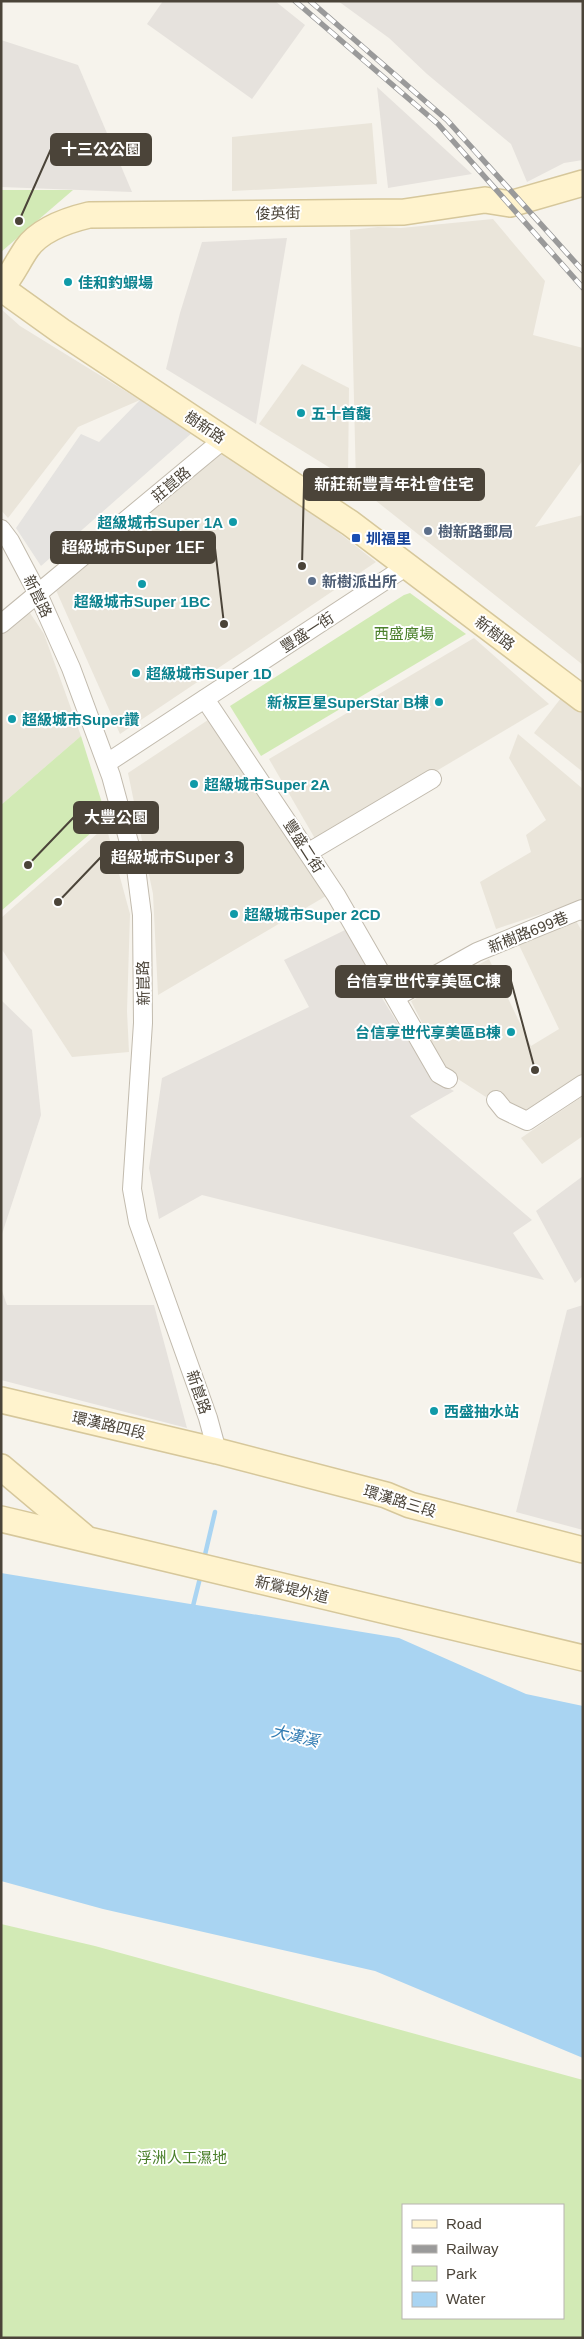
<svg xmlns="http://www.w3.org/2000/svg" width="584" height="2339" font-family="Helvetica,'Noto Sans TC',sans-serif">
<rect width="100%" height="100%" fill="#f6f3ec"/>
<g fill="#eae5da">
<polygon points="372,123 377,184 232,191 232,137"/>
<polygon points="493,219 545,281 533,335 583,348 583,460 535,527 583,515 583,665 356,485 350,230 378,227 401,228"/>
<polygon points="1,309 20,326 140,400 78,427 8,518 1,510"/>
<polygon points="302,364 349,388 348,479 259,424"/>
<polygon points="220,448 300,502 376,562 120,734 55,588"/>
<polygon points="24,604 44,634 81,736 1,805 1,624"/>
<polygon points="474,638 549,704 317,842 269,759"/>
<polygon points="561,698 583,714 583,772 534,733"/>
<polygon points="208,720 326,896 158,995 153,894 128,773"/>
<polygon points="518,734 583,789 583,900 496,929 480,882 531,852 526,835 546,820 509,758"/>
<polygon points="106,826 130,914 127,1011 129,1052 72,1057 1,948 1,918"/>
<polygon points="575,919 583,933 583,1074 517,1117 447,1072 411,1001 489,959 531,1046 559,1029 519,945"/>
<polygon points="583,1096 583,1136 542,1164 521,1138"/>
</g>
<g fill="#e6e2dd">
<polygon points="163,1 275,1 305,25 252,99 147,24"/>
<polygon points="338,1 583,1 583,160 564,163 527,182 511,144 427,74 389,38"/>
<polygon points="1,40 78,65 132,192 1,187"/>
<polygon points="377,87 472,174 388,188"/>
<polygon points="287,238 256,424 166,369 180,313 202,242"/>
<polygon points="347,929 379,993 432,1079 454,1091 410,1116 532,1220 513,1233 544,1280 202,1195 159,1219 149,1168 162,1078 309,1007 284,960"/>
<polygon points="1,1000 32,1030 41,1115 1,1237"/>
<polygon points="583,1176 583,1276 575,1283 536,1211"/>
<polygon points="1,1288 7,1305 154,1305 187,1428 1,1380"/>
<polygon points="583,1305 583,1530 516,1512 567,1310"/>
</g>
<g fill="#d2eab5" fill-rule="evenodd">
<polygon points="1,190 73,190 1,252"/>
<polygon points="410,593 466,634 261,756 230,706 404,595"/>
<polygon points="81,736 107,819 1,911 1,805"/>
<path d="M1 1924 95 1946 583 2080V2338H1ZM563 2205V2318H403V2205Z"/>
</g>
<polygon fill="#e5e3e0" points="140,400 193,432 41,566 16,528 81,434 99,442"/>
<polygon fill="#a9d4f2" points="1,1573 399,1638 526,1694 583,1706 583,2058 375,1971 103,1909 1,1881"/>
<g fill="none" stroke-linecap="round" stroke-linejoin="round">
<g stroke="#a9d4f2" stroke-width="4.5">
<polyline points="204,1559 215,1512"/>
<polyline points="192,1610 201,1574"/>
</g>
<defs>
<g id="street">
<polyline points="1,529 10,541 38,594 71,668 111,776 136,868 142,915 143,1023 132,1189 138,1222 208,1418 217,1451"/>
<polyline points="1,624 224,439"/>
<polyline points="205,699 336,895 439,1074 448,1079"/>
<polyline points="107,763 407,566"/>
<polyline points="309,852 432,779"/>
<polyline points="396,997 477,952 582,909 583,911"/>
<polyline points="496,1100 504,1110 527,1121 583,1084"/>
</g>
<g id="secondary">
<polyline points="1,288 61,331 350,523 583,699"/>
<path d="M1 288C12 275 18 261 27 248 40 230 68 220 89 215L404 212 485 200 510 204 583 183"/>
<polyline points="1,1400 217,1451 386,1495 410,1505 583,1550"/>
<polyline points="1,1467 83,1536"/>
<polyline points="1,1519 583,1658"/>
</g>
</defs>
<use href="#street" stroke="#c2bbae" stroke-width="20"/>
<use href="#secondary" stroke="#d6c79b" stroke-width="28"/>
<use href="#street" stroke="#fff" stroke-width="18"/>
<use href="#secondary" stroke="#fff3cd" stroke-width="25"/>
<defs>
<g id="rail">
<polyline points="295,1 438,124 583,288"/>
<polyline points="310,1 447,120 583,271"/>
</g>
</defs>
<use href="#rail" stroke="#9a9a9a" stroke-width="5.5"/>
<use href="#rail" stroke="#fff" stroke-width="4" stroke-dasharray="11" stroke-linecap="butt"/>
</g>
<g fill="#0f9aa8" stroke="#fff" stroke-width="2">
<circle cx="68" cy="282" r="5"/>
<circle cx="301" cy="413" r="5"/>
<circle cx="233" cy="522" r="5"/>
<circle cx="142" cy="584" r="5"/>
<circle cx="136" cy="673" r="5"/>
<circle cx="439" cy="702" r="5"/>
<circle cx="12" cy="719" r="5"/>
<circle cx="194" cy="784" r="5"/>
<circle cx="234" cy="914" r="5"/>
<circle cx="511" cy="1032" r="5"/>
<circle cx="434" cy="1411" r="5"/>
</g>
<g fill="#5c6f8a" stroke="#fff" stroke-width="2">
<circle cx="428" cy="531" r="5"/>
<circle cx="312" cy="581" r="5"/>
</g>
<rect fill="#1a4fb4" stroke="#fff" stroke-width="2" x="351" y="533" width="10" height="10" rx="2.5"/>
<g text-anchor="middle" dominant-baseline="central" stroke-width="4" stroke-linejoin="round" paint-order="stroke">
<g font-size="15" fill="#4b4439" stroke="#fff">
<text transform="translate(278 213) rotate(-1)">俊英街</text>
<text transform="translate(205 427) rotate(34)">樹新路</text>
<text transform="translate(171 484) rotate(-40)">莊崑路</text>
<text transform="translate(38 596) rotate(64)">新崑路</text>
<text transform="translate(307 632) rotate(-33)">豐盛一街</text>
<text transform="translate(495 633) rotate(37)">新樹路</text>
<text transform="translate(304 846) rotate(57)">豐盛二街</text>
<text transform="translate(528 932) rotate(-22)">新樹路699巷</text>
<text transform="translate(143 983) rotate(-91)">新崑路</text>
<text transform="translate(199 1392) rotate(71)">新崑路</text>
<text transform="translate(109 1425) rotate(13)">環漢路四段</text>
<text transform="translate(400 1501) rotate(17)">環漢路三段</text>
<text transform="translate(292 1589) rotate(13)">新鶯堤外道</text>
</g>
<g font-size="15" font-weight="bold" fill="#0d838f" stroke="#fff" text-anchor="start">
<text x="78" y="282">佳和釣蝦場</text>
<text x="311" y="413">五十首馥</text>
<text x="223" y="522" text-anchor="end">超級城市Super 1A</text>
<text x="142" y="601" text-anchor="middle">超級城市Super 1BC</text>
<text x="146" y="673">超級城市Super 1D</text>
<text x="429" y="702" text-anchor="end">新板巨星SuperStar B棟</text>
<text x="22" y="719">超級城市Super讚</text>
<text x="204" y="784">超級城市Super 2A</text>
<text x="244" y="914">超級城市Super 2CD</text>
<text x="501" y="1032" text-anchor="end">台信享世代享美區B棟</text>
<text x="444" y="1411">西盛抽水站</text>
</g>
<g font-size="15" font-weight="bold" fill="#4e5e75" stroke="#fff" text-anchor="start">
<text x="438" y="531">樹新路郵局</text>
<text x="322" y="581">新樹派出所</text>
</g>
<g font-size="15" font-weight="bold" fill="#164399" stroke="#fff" text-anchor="start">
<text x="366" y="538">圳福里</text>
</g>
<g font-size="15" fill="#4a7f2a" stroke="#fff">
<text x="404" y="633">西盛廣場</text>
<text x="182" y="2157">浮洲人工濕地</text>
</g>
<g font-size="16" font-style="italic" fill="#2e7ab2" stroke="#fff">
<text transform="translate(295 1736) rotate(13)">大漢溪</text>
</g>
</g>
<path fill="none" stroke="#4b4439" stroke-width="2" d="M19 221L51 149M302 566L304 485M224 624L215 548M28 865L74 817M58 902L101 857M535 1070L511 981"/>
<g fill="#4b4439" stroke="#fff" stroke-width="2">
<circle cx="19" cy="221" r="5"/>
<circle cx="302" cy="566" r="5"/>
<circle cx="224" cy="624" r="5"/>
<circle cx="28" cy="865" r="5"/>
<circle cx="58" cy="902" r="5"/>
<circle cx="535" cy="1070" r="5"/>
</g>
<g fill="#4b4439" stroke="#4b4439" stroke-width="2">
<rect x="51" y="134" width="100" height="31" rx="5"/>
<rect x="304" y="469" width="180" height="31" rx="5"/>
<rect x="51" y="532" width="164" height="31" rx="5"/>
<rect x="74" y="802" width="84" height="31" rx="5"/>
<rect x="101" y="842" width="142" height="31" rx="5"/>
<rect x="336" y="966" width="175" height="31" rx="5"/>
</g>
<g font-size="16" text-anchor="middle" font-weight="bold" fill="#fff">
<text x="101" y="155">十三公公園</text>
<text x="394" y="490">新莊新豐青年社會住宅</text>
<text x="133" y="553">超級城市Super 1EF</text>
<text x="116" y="823">大豐公園</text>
<text x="172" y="863">超級城市Super 3</text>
<text x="423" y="987">台信享世代享美區C棟</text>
</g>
<rect width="584" height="2339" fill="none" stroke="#4b4439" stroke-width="5"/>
<rect x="402" y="2204" width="162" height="115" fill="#ffffff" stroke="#b7b4b0"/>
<rect x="412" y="2220" width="25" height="8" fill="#fff3cd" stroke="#b7b4b0"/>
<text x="446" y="2229" font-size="15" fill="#4b4439">Road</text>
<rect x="412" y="2245" width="25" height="8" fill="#9a9a9a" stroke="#b7b4b0"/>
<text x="446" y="2254" font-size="15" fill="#4b4439">Railway</text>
<rect x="412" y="2266" width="25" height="15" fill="#d2eab5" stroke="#b7b4b0"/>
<text x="446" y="2279" font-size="15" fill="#4b4439">Park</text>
<rect x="412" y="2292" width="25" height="15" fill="#a9d4f2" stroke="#b7b4b0"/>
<text x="446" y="2304" font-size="15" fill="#4b4439">Water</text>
</svg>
